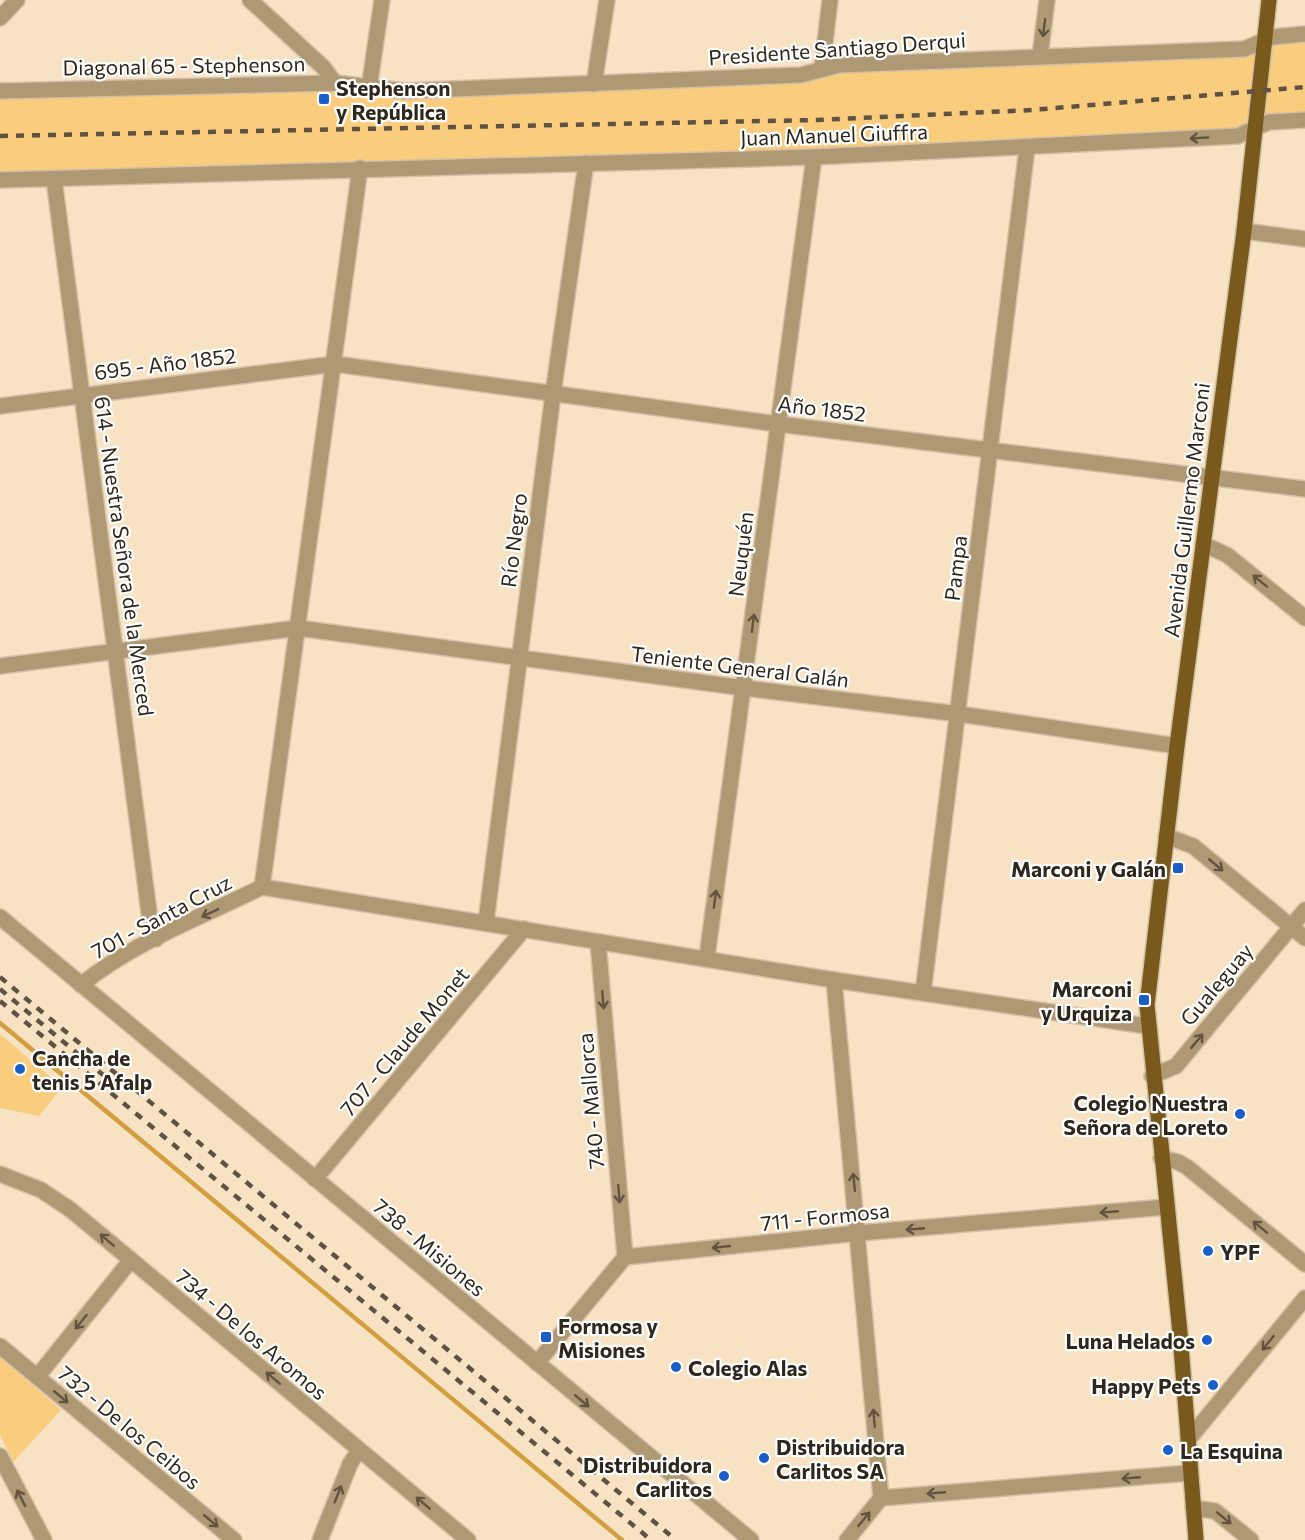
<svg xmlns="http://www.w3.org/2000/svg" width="1305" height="1540" font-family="Commissioner,sans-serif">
<rect width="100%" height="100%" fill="#f7e3c3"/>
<g fill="#facc7d">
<polygon points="1305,34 1305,120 1245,134 0,180 0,91 369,88 811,73 1244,49"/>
<polygon points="0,1034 62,1087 39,1116 0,1108"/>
<polygon points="0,1357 61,1410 13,1462 0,1435"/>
</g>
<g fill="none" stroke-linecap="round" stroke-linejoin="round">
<polyline stroke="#d39f3e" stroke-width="4.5" points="0,1023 622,1540"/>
<defs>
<g id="minor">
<polyline points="250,0 323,67 335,83"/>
<polyline points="0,18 17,0"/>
<polyline points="1040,56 1047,0"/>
<polyline points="822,68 830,0"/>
<polyline points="594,84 607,0"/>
<polyline points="369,88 382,0"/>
<polyline points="0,91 335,83 405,91 801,75 839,65 1244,49 1273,37 1305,34"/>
<polyline points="54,179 150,920 156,939"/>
<polyline points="0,180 814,157 1238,136 1269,122 1305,120"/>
<polyline points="1244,231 1305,239"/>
<polyline points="0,406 335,364 778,424 1305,489"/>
<polyline points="1203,544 1227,555 1305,618"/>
<polyline points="0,666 298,628 744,688 959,714 1177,746"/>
<polyline points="1166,836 1193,846 1305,938"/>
<polyline points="262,887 834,980 1147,1026"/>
<polyline points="262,887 360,168"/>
<polyline points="0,917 751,1540"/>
<polyline points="486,922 553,394 586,163"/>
<polyline points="598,942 625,1257"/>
<polyline points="707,957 814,157"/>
<polyline points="834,980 881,1498"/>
<path d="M81 985C133 942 202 917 262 887"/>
<polyline points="923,993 1027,148"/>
<polyline points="1152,1076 1176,1066 1305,910"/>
<polyline points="1161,1158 1178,1162 1187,1167 1305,1264"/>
<polyline points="0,1174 41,1190 71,1210 468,1540"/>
<polyline points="315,1179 524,929"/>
<polyline points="0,1346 234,1540"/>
<polyline points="537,1363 625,1257 859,1233 1167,1207"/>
<polyline points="37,1377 131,1260"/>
<polyline points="1188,1440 1305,1298"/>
<polyline points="0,1456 44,1540"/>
<polyline points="1193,1508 1215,1511 1251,1540"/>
<polyline points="320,1540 350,1464 359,1450"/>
<polyline points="847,1540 881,1498 1189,1473"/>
</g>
<polyline id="major" points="1196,1540 1180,1333 1147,1005 1177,746 1244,231 1269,0"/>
</defs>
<use href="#minor" stroke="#d3c1a5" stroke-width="18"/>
<use href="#major" stroke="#d3c1a5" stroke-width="18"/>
<use href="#minor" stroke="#af9874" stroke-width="15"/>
<use href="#major" stroke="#79591c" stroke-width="15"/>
<g stroke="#5e5342" stroke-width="4.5" stroke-dasharray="8 8" stroke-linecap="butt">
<polyline points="0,136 816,120 1032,110 1305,87"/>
<polyline points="0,977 676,1540"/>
<polyline points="0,989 114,1084"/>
<polyline points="0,1001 651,1540"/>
</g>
</g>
<defs><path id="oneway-shaft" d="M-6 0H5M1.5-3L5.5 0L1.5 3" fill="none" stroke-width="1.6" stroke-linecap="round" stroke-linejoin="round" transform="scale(1.5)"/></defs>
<g stroke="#62543f">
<use href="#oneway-shaft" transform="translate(1044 28) rotate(97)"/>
<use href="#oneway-shaft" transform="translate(1199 138) rotate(177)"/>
<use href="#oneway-shaft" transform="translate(1260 581) rotate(-141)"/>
<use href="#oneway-shaft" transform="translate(753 623) rotate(-83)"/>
<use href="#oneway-shaft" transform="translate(1216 865) rotate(40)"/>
<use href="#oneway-shaft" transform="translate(715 899) rotate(-82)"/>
<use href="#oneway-shaft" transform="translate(210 913) rotate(154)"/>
<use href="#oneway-shaft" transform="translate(603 1000) rotate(85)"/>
<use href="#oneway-shaft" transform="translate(1197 1041) rotate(-50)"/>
<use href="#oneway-shaft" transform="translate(854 1182) rotate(-96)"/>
<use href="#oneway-shaft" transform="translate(619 1194) rotate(85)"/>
<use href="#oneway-shaft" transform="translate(1109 1212) rotate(175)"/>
<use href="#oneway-shaft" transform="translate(1260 1227) rotate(-141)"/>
<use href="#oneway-shaft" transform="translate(915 1229) rotate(175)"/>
<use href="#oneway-shaft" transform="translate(107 1240) rotate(-139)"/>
<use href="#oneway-shaft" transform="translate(721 1247) rotate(174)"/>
<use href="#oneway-shaft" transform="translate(81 1322) rotate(129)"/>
<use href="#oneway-shaft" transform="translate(1268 1343) rotate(129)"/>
<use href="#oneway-shaft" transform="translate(273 1378) rotate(-140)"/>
<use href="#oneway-shaft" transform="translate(61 1397) rotate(40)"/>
<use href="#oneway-shaft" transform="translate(582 1401) rotate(40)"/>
<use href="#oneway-shaft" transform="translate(874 1418) rotate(-95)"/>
<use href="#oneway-shaft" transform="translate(1131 1478) rotate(175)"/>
<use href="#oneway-shaft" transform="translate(936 1493) rotate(175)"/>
<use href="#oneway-shaft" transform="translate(338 1494) rotate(-68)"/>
<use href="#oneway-shaft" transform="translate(21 1498) rotate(-117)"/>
<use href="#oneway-shaft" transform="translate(423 1503) rotate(-140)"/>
<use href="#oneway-shaft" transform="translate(1224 1518) rotate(39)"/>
<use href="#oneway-shaft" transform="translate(864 1519) rotate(-51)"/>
<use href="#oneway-shaft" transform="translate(211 1521) rotate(40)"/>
</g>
<g fill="#1b5ec9" stroke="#fff" stroke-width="2">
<rect x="318" y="93" width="12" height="12" rx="3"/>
<rect x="1172" y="862" width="12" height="12" rx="3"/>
<rect x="1138" y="994" width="12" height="12" rx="3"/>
<circle cx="20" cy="1069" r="6"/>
<circle cx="1240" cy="1114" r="6"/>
<circle cx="1208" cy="1251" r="6"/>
<rect x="540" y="1331" width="12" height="12" rx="3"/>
<circle cx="1207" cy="1340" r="6"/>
<circle cx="676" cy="1367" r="6"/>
<circle cx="1213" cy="1385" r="6"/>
<circle cx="1168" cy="1450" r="6"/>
<circle cx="764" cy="1458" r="6"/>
<circle cx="724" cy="1476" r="6"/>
</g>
<g text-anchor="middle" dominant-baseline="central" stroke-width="4.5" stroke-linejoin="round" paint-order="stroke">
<g font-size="21" fill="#2f271b" stroke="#fff">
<text transform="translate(837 48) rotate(-4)">Presidente Santiago Derqui</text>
<text transform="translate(184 65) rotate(-1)">Diagonal 65 - Stephenson</text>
<text transform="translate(834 134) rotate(-2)">Juan Manuel Giuffra</text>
<text transform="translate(165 363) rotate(-7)">695 - Año 1852</text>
<text transform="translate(822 408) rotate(7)">Año 1852</text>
<text transform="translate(1186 510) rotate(-83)">Avenida Guillermo Marconi</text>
<text transform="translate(513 540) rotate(-83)">Río Negro</text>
<text transform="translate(740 554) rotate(-83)">Neuquén</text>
<text transform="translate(125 556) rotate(82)">614 - Nuestra Señora de la Merced</text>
<text transform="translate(955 568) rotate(-83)">Pampa</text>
<text transform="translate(740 666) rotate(7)">Teniente General Galán</text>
<text transform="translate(161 916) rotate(-28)">701 - Santa Cruz</text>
<text transform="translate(1216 984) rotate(-50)">Gualeguay</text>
<text transform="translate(404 1041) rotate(-50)">707 - Claude Monet</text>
<text transform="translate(590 1101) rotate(-95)">740 - Mallorca</text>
<text transform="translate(825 1216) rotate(-6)">711 - Formosa</text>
<text transform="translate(430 1247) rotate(40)">738 - Misiones</text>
<text transform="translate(252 1334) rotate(40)">734 - De los Aromos</text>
<text transform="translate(130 1427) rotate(40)">732 - De los Ceibos</text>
</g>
<g font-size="21" font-weight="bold" fill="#2f271b" stroke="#fff" text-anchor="start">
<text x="336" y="87">Stephenson<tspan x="336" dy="24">y República</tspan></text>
<text x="1166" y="868" text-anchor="end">Marconi y Galán</text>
<text x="1132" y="988" text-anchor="end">Marconi<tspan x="1132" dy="24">y Urquiza</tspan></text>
<text x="32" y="1057">Cancha de<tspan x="32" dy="24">tenis 5 Afalp</tspan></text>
<text x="1228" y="1102" text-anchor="end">Colegio Nuestra<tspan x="1228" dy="24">Señora de Loreto</tspan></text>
<text x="1220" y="1251">YPF</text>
<text x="558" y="1325">Formosa y<tspan x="558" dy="24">Misiones</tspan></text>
<text x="1195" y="1340" text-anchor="end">Luna Helados</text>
<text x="688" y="1367">Colegio Alas</text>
<text x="1201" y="1385" text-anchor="end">Happy Pets</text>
<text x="776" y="1446">Distribuidora<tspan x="776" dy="24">Carlitos SA</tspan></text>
<text x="1180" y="1450">La Esquina</text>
<text x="712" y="1464" text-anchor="end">Distribuidora<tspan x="712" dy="24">Carlitos</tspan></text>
</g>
</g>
</svg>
